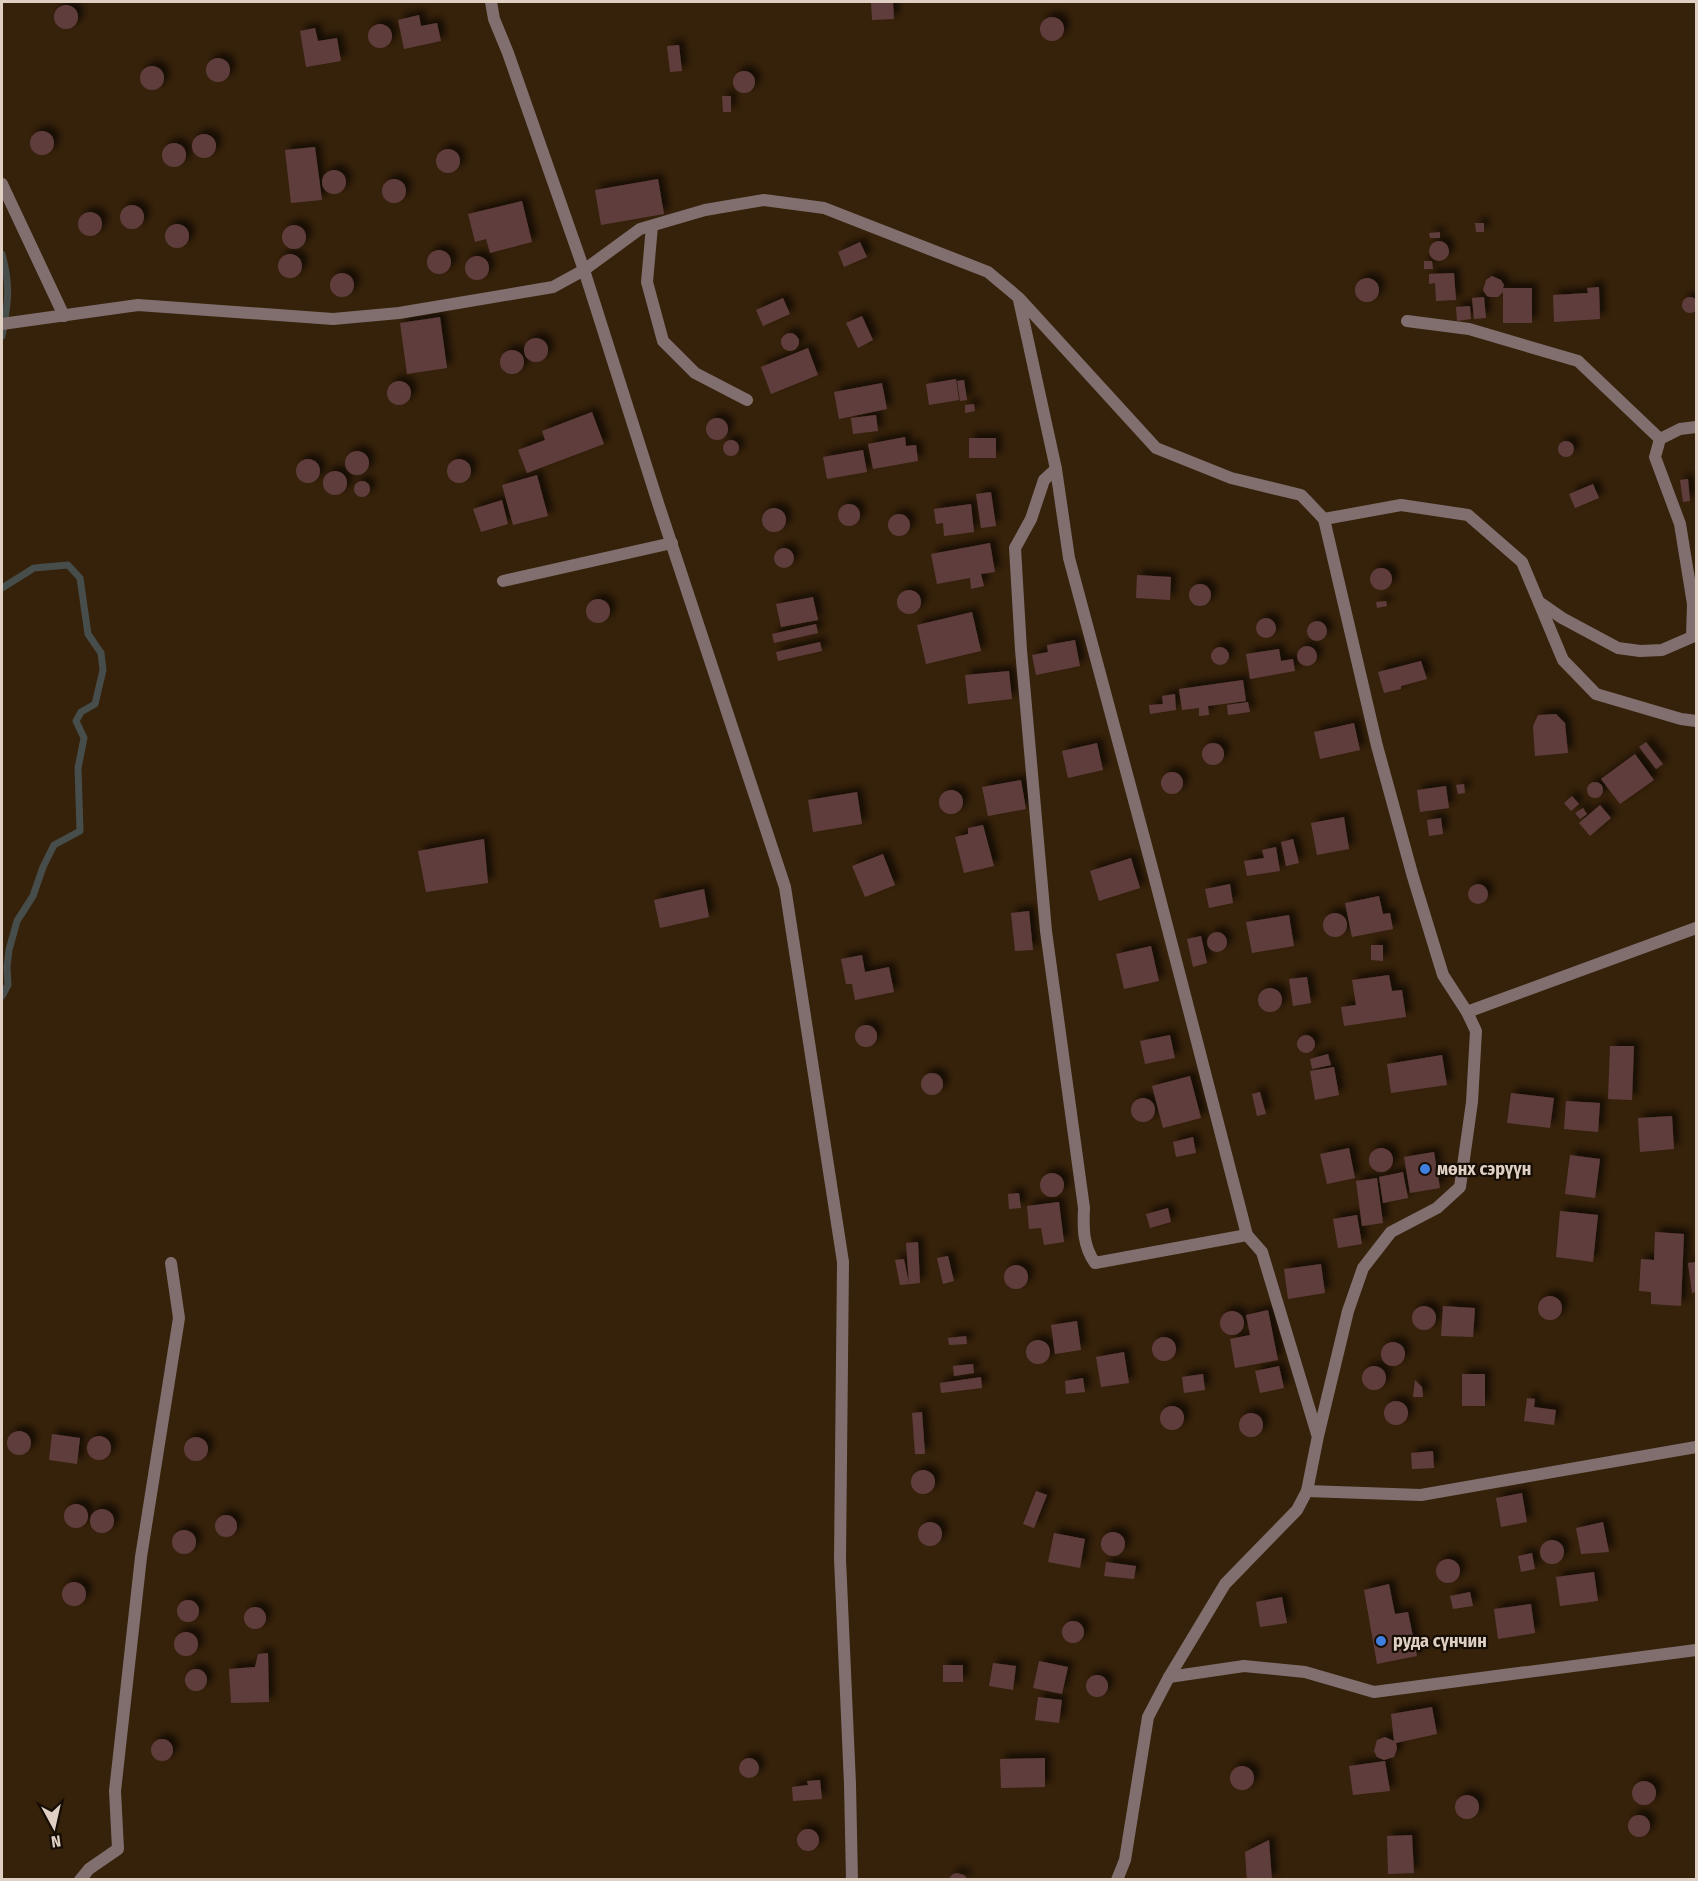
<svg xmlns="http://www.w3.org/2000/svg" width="1698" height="1881" font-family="'Fira Sans Condensed',sans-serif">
<defs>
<filter id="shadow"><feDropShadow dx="5.5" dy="-5.5" stdDeviation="3" flood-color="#0009"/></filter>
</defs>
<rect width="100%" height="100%" fill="#36210a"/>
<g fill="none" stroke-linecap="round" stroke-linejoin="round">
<g stroke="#464d4b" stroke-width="7">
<path d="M2 254C11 287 8 303 2 336"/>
<polyline points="2,588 34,568 68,565 80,578 88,634 101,653 103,670 95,704 81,712 76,721 84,738 78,768 80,831 54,845 43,867 33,896 17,921 9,950 7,967 8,985 2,996"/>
</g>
</g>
<g fill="#5f3e3d" filter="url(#shadow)">
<polygon points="871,2 893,2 894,19 872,20"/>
<circle cx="66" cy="17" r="12"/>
<polygon points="419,15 421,26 437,23 441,41 404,49 398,20"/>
<circle cx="1052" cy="29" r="12"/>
<circle cx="380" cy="36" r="12"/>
<polygon points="315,28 318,41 337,38 341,61 306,67 300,31"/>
<polygon points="679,45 682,71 670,72 667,46"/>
<circle cx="218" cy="70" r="12"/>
<circle cx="152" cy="78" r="12"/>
<circle cx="744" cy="82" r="11"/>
<polygon points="722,96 731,96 731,112 723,112"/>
<circle cx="42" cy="143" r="12"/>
<circle cx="204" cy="146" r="12"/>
<circle cx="174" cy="155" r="12"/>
<polygon points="315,147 322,200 291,203 285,150"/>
<circle cx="448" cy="161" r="12"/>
<circle cx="334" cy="182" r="12"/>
<polygon points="658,179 664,214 601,225 595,190"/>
<circle cx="394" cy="191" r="12"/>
<polygon points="522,201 532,242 490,253 486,239 475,242 468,214"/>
<circle cx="132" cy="217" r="12"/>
<circle cx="90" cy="224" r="12"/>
<polygon points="1475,223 1484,223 1484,232 1476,232"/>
<circle cx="177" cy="236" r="12"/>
<circle cx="294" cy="237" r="12"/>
<polygon points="1440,232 1440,238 1430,238 1429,233"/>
<circle cx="1439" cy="251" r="10"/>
<polygon points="860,242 867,257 844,267 838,252"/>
<circle cx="439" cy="262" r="12"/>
<circle cx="290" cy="266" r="12"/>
<circle cx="477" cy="268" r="12"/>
<polygon points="1424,261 1432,261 1433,269 1424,269"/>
<polygon points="1454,273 1456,300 1436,301 1435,283 1429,284 1429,274"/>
<circle cx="342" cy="285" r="12"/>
<polygon points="1492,276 1501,280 1504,285 1503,288 1532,288 1532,323 1503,323 1503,292 1498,297 1490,297 1487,296 1483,290 1486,280"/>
<circle cx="1367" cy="290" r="12"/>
<polygon points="1599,287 1600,319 1554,322 1553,295 1588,293 1587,288"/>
<circle cx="1690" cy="305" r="8"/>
<polygon points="1484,297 1486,318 1474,319 1472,298"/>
<polygon points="783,298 790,314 763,326 756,310"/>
<polygon points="1470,306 1471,319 1457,321 1456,307"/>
<polygon points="862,316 873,340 858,348 846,323"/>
<polygon points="440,317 447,368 407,374 400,323"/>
<circle cx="790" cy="342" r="9"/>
<circle cx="536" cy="350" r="12"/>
<polygon points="808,348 818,375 771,394 761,367"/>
<circle cx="512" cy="362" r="12"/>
<polygon points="956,379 959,400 929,405 926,384"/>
<polygon points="964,380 967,400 960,401 957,381"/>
<circle cx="399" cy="393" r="12"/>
<polygon points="882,383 887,409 839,419 834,392"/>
<polygon points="974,404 975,411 965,413 965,405"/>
<polygon points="592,412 604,444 527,473 518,450 545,440 542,431"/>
<polygon points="876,415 878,431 853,434 851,418"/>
<circle cx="717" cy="429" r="11"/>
<polygon points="905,437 906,446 916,445 918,461 873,469 868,444"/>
<rect x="969" y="438" width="27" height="20"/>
<circle cx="731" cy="448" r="8"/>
<circle cx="1566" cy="449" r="8"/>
<polygon points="863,450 867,472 827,479 823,457"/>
<circle cx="357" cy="463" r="12"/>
<circle cx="459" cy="471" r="12"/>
<circle cx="308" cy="471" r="12"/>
<circle cx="335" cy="483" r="12"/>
<polygon points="537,475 548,516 513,525 502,485"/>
<polygon points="1688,479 1690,501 1683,502 1680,480"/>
<circle cx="362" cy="489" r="8"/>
<polygon points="1593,484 1599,498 1575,508 1569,494"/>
<polygon points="991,492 996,526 981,528 976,494"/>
<polygon points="502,500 508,524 481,532 473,509"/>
<circle cx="849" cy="515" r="11"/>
<polygon points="971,504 974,532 944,536 943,523 936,524 934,509"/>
<circle cx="774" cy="520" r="12"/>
<circle cx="899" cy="525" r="11"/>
<polygon points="990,543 995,572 981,574 984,586 971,589 970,578 937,584 931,554"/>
<circle cx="784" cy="558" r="10"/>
<circle cx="1381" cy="579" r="11"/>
<polygon points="1137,575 1171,577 1170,600 1136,598"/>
<circle cx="1200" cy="595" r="11"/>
<circle cx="909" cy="602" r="12"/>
<polygon points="813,597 818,620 781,627 776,604"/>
<circle cx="598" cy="611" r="12"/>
<polygon points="1386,601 1387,606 1377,608 1376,602"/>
<polygon points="972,612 981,651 926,664 917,625"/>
<circle cx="1266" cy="628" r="10"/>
<circle cx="1317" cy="631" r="10"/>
<polygon points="816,624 818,633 774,643 772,634"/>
<polygon points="1075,640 1080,666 1036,675 1032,655 1048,652 1047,645"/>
<polygon points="820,642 822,651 778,661 776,652"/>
<circle cx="1307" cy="656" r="10"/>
<circle cx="1220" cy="656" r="9"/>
<polygon points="1279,649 1281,661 1293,659 1295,671 1250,679 1246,654"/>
<polygon points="1421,661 1427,679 1401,686 1401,689 1384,693 1378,672"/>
<polygon points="1009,671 1012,699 968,704 965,675"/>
<polygon points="1243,680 1246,701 1208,706 1209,715 1199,716 1199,708 1182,710 1179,689"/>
<polygon points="1175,694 1176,710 1150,714 1149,705 1163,704 1162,696"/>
<polygon points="1248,702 1250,712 1228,715 1227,705"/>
<polygon points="1556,714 1565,723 1568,753 1535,756 1533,726 1538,715"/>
<polygon points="1354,723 1360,750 1320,759 1314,732"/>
<polygon points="1646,742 1663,764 1656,769 1639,747"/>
<polygon points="1097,743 1103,770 1068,778 1062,751"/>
<circle cx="1213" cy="754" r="11"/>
<polygon points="1635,754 1654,780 1620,804 1601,779"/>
<circle cx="1172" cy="783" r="11"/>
<polygon points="1021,780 1026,809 988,816 982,787"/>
<circle cx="1595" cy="790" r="8"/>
<polygon points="1464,784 1465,793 1458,794 1456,785"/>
<polygon points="1446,786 1449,808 1420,812 1417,790"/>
<circle cx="951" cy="802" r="12"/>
<polygon points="857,792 862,824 813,832 808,800"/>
<polygon points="1572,796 1579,804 1571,811 1564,803"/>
<polygon points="1600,805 1611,818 1590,836 1579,823"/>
<polygon points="1583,808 1587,814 1580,819 1575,813"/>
<polygon points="1344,817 1349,849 1317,855 1311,823"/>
<polygon points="1441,818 1443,834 1429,836 1427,820"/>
<polygon points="983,825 994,866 964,873 955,837 968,834 968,828"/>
<polygon points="484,839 488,883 426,892 418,851"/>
<polygon points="1293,839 1299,863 1286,866 1281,842"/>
<polygon points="1276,847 1280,871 1247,876 1244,861 1264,858 1262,850"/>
<polygon points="883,854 895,885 865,897 852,866"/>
<polygon points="1131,858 1140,888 1099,901 1090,871"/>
<polygon points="1230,884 1233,903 1209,908 1205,889"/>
<circle cx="1478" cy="894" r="10"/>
<polygon points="704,889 709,917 660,928 654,900"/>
<polygon points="1379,896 1383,914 1390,913 1393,929 1352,937 1345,903"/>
<polygon points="1029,911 1033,950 1015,951 1011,913"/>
<circle cx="1335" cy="925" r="12"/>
<polygon points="1289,915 1294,946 1252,953 1246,922"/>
<circle cx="1217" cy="942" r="10"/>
<polygon points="1201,936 1207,963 1193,967 1187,939"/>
<polygon points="1371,945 1383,945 1383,961 1371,960"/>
<polygon points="1151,946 1159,981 1124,989 1116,954"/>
<polygon points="862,955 865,972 889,967 894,992 855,1000 852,984 846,984 841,959"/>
<polygon points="1389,975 1392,991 1402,990 1406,1017 1344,1026 1341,1007 1356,1005 1352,980"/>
<polygon points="1307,977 1311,1003 1293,1006 1289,979"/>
<circle cx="1270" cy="1000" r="12"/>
<circle cx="866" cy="1036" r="11"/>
<circle cx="1306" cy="1044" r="9"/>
<polygon points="1170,1035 1175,1058 1145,1064 1140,1041"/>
<polygon points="1610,1046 1634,1046 1632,1100 1608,1099"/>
<polygon points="1328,1054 1331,1065 1312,1069 1310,1059"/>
<polygon points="1442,1055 1447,1085 1391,1093 1387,1064"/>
<polygon points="1334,1067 1339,1095 1315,1100 1310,1071"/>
<circle cx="932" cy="1084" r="11"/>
<polygon points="1190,1076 1201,1118 1163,1128 1152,1086"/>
<polygon points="1260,1092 1266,1114 1257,1116 1252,1094"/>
<polygon points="1511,1093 1554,1098 1550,1128 1507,1123"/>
<circle cx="1143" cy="1110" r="12"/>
<polygon points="1566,1101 1600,1103 1598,1132 1564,1129"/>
<polygon points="1672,1116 1674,1149 1640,1152 1638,1118"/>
<polygon points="1193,1137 1196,1153 1176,1157 1173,1142"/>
<polygon points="1349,1148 1355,1178 1327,1184 1320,1154"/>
<circle cx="1381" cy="1160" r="12"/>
<polygon points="1434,1152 1440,1188 1410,1193 1404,1157"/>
<polygon points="1570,1155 1600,1159 1595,1198 1565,1194"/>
<polygon points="1403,1172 1408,1198 1383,1203 1379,1177"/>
<circle cx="1052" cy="1185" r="12"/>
<polygon points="1377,1178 1383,1223 1362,1226 1356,1181"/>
<polygon points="1019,1193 1021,1208 1009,1209 1008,1194"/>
<polygon points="1059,1202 1064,1242 1044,1245 1041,1228 1029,1229 1027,1206"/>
<polygon points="1168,1208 1171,1222 1150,1228 1146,1214"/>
<polygon points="1560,1211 1598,1215 1593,1262 1556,1257"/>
<polygon points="1357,1215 1362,1244 1338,1248 1333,1219"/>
<polygon points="1655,1232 1684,1234 1681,1306 1651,1304 1651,1292 1639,1291 1641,1259 1654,1260"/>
<polygon points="918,1242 920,1283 900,1285 895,1260 904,1259 909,1284 906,1243"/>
<polygon points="948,1256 954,1281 943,1284 937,1258"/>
<polygon points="1696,1262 1696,1292 1692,1293 1688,1263"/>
<polygon points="1321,1264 1325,1293 1288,1299 1284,1269"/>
<circle cx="1016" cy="1277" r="12"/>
<circle cx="1550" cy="1308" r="12"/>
<polygon points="1443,1306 1475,1308 1473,1337 1441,1336"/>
<circle cx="1424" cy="1318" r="12"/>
<polygon points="1268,1310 1278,1360 1235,1368 1230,1339 1250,1335 1246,1315"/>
<circle cx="1232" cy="1323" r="12"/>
<polygon points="1077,1321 1081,1350 1055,1354 1051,1325"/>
<polygon points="966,1336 967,1344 949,1345 948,1338"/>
<circle cx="1164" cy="1349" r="12"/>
<circle cx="1038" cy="1352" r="12"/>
<circle cx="1393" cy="1354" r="12"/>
<polygon points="1124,1352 1129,1383 1101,1387 1096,1357"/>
<polygon points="973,1364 974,1373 954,1376 953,1366"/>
<polygon points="1279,1366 1284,1388 1260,1393 1255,1371"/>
<circle cx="1374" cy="1378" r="12"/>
<polygon points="1203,1374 1205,1390 1184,1393 1182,1377"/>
<rect x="1462" y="1374" width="23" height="32"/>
<polygon points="981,1377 982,1388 941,1393 940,1383"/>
<polygon points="1083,1378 1085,1392 1066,1394 1065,1381"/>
<polygon points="1415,1380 1422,1387 1423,1397 1413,1397"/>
<polygon points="1527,1398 1535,1399 1534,1407 1556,1410 1554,1425 1524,1421"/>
<circle cx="1396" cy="1413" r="12"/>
<circle cx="1172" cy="1418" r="12"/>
<polygon points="922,1412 925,1454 915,1454 912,1413"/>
<circle cx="1251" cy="1425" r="12"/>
<circle cx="19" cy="1443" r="12"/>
<polygon points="52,1434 80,1438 77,1464 49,1460"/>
<circle cx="99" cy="1448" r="12"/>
<circle cx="196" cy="1449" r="12"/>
<polygon points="1433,1451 1434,1468 1412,1469 1411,1453"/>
<circle cx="923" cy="1482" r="12"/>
<polygon points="1036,1491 1047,1495 1034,1528 1023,1524"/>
<polygon points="1522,1493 1527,1522 1501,1527 1496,1498"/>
<circle cx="76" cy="1516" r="12"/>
<circle cx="102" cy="1521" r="12"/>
<circle cx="226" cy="1526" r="11"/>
<polygon points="1603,1522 1609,1552 1581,1554 1576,1528"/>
<circle cx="930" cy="1534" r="12"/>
<circle cx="184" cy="1542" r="12"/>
<circle cx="1113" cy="1544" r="12"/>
<polygon points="1054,1533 1085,1539 1080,1568 1048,1562"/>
<circle cx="1552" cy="1552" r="12"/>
<polygon points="1532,1553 1535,1569 1521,1572 1518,1556"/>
<circle cx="1448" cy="1571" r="12"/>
<polygon points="1106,1562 1136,1566 1134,1579 1104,1576"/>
<polygon points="1594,1572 1598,1601 1560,1606 1556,1577"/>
<circle cx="74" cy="1594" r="12"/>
<polygon points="1389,1584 1395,1614 1408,1612 1417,1656 1377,1664 1364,1590"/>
<polygon points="1470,1592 1473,1606 1453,1609 1450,1596"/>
<polygon points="1282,1597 1287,1623 1260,1627 1256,1602"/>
<circle cx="188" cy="1611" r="11"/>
<polygon points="1531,1604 1535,1633 1498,1639 1494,1609"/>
<circle cx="255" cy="1618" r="11"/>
<circle cx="1073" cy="1632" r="11"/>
<circle cx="186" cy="1644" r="12"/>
<polygon points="268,1653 269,1702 231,1703 229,1669 255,1667 258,1654"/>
<polygon points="1039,1661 1068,1667 1062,1694 1033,1688"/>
<polygon points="993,1663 1016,1666 1013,1690 989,1686"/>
<rect x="943" y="1665" width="20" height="17"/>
<circle cx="196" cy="1680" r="11"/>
<circle cx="1097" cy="1686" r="11"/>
<polygon points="1038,1697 1062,1700 1059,1723 1035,1720"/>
<polygon points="1432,1707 1437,1734 1396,1743 1397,1749 1394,1757 1384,1760 1377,1757 1374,1751 1377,1740 1385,1737 1394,1741 1391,1714"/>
<circle cx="162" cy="1750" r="11"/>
<circle cx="749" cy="1768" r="10"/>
<polygon points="1045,1758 1045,1787 1001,1788 1000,1759"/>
<polygon points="1385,1761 1390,1791 1353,1795 1349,1766"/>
<circle cx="1242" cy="1778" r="12"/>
<polygon points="820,1780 822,1799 793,1801 792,1787 808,1785 807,1781"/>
<circle cx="1644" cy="1793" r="12"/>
<circle cx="1467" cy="1807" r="12"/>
<circle cx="1639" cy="1826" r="11"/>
<circle cx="808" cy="1840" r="11"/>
<polygon points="1412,1835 1414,1873 1388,1874 1387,1836"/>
<polygon points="1269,1840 1272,1880 1247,1880 1245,1852"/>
<polygon points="957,1873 964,1875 968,1880 947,1880 953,1874"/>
</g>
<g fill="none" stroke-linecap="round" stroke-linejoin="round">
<g stroke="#806f6e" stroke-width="12">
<polyline points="491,2 494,19 508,53 584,270 658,503 785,887 843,1262 840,1559 850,1784 852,1880"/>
<polyline points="2,184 64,316"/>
<polyline points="652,226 647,282 663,341 695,373 747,400"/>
<polyline points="1019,300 1056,469 1069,558 1150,860 1247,1235 1262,1252 1317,1434"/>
<polyline points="1407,321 1469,329 1578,361 1660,439"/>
<polyline points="2,324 138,305 333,319 399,313 553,287 584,270 640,229 705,210 764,200 824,208 988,272 1019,298 1156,448 1231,478 1301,495 1324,519 1401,505 1468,515 1522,562 1563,660 1596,694 1681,719 1696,721"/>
<path d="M1056 469 1044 480 1031 519 1015 548 1021 650 1046 931 1084 1208C1083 1228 1083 1246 1095 1263L1247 1235"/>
<polyline points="1324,519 1377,746 1413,877 1443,975 1467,1012"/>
<polyline points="503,581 672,543"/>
<polyline points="1539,602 1562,618 1618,648 1640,651 1662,650 1692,637 1693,604 1680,524 1655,457 1660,439 1680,429 1696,427"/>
<polyline points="1307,1491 1421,1495 1696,1447"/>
<polyline points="1169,1677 1244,1666 1305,1672 1374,1692 1696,1650"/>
<polyline points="80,1880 89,1869 118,1849 115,1791 141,1557 179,1318 171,1263"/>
<polyline points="1117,1880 1125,1860 1148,1717 1169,1677 1225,1584 1297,1510 1307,1491 1318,1436 1348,1311 1363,1268 1391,1232 1437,1208 1460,1187 1472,1102 1476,1031 1467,1012 1696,928"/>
</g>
</g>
<g fill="#3f7fe0" stroke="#160d05" stroke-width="2">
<circle cx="1425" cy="1169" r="6"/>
<circle cx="1381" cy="1641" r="6"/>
</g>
<g text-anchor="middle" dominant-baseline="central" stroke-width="4.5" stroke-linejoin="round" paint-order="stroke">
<g font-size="18" font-weight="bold" fill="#dfd0c3" stroke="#160d05" text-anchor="start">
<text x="1437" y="1169">мөнх сэрүүн</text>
<text x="1393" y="1641">руда сүнчин</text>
</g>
</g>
<rect width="1698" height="1881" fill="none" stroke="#dfd0c3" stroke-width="6"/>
<g transform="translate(54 1827) rotate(172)" stroke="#160d05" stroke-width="4.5" paint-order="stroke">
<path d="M0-4.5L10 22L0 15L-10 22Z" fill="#dfd0c3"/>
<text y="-9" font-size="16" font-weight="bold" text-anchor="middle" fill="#dfd0c3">N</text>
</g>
</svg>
